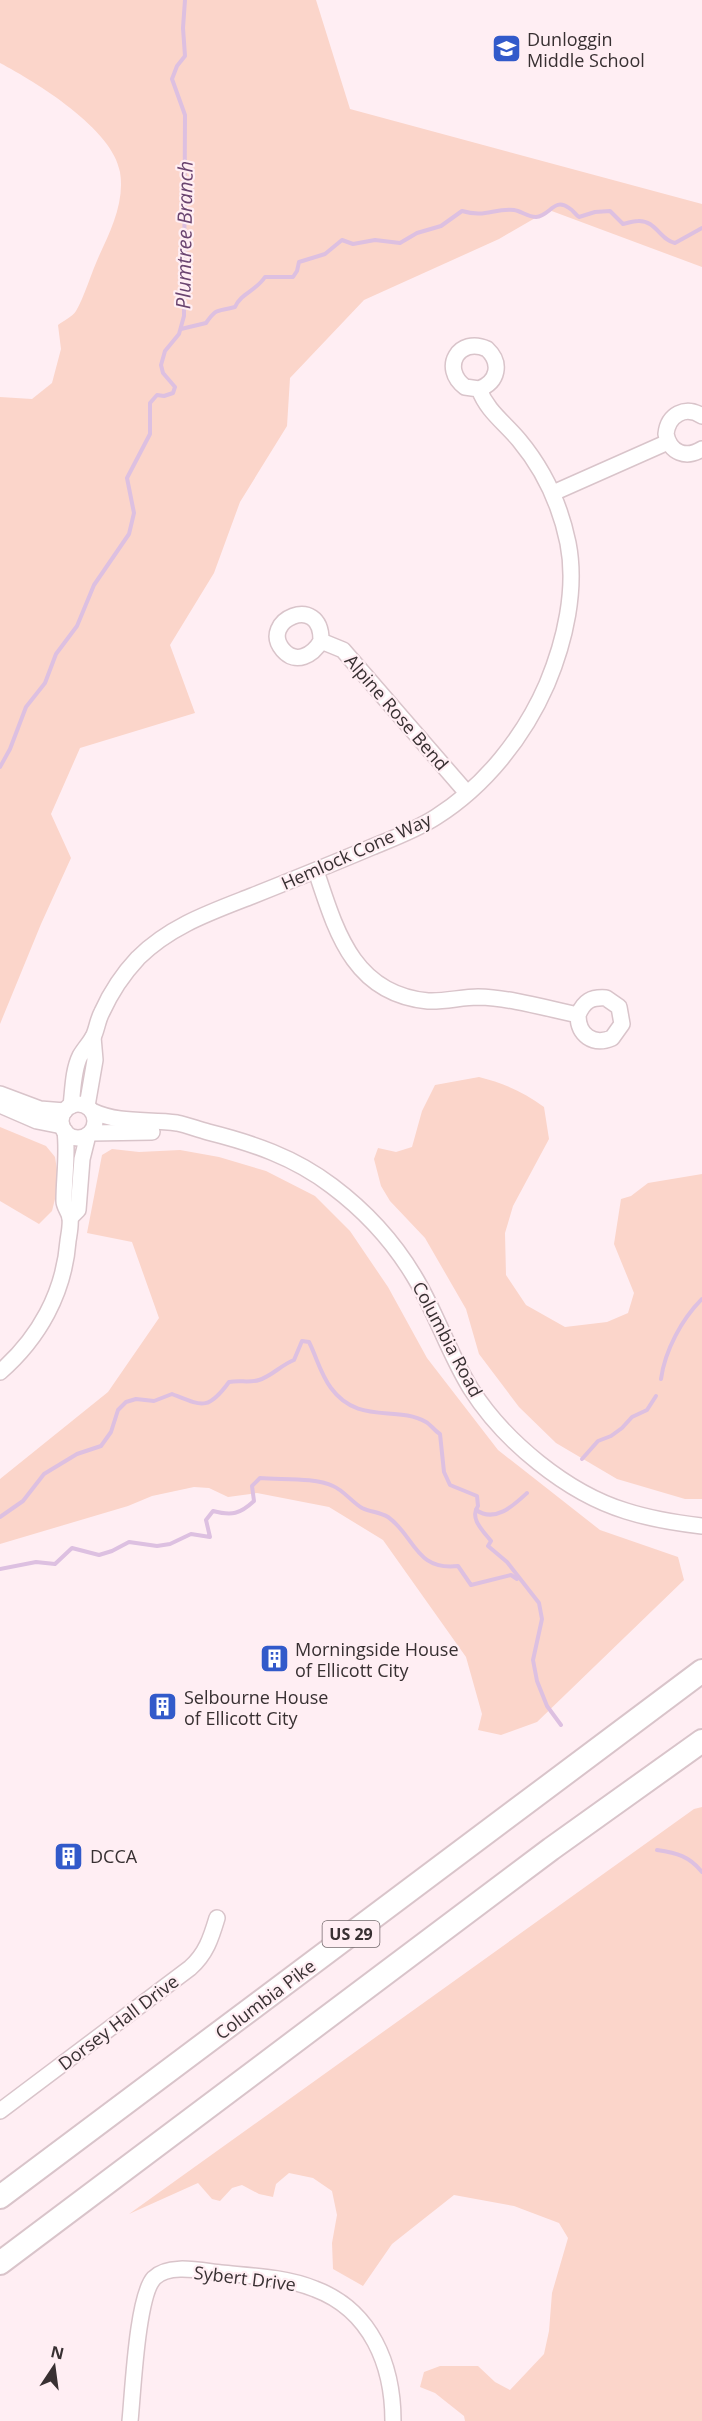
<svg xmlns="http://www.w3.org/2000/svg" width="702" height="2421" font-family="'Open Sans',sans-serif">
<rect width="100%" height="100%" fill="#ffeef3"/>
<g fill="#fbd5ca">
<path d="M0 0H316L350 109 702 204V267L549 210 499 239 364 300 290 378 287 426 240 502 214 573 170 645 195 713 80 748 51 814 71 858 41 924 0 1024V397L32 399 52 383 61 349 58 325C63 321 72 317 76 311 84 298 92 271 99 256 111 230 125 201 120 172 113 129 36 82 0 63Z"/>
<path d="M479 1077C503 1083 524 1092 544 1107L549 1139 513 1206 505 1233 506 1275 526 1305 565 1327 607 1322 628 1313 634 1293 614 1244 621 1199 631 1196 648 1183 702 1174V1499H685L617 1479 556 1443 519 1407 479 1354 466 1309 425 1238 390 1201 381 1186 374 1159 378 1148 396 1152 412 1147 422 1111 435 1085Z"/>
<polygon points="0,1127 46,1146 55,1157 59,1183 52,1211 39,1224 0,1201"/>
<polygon points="112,1149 139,1152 180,1150 219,1157 266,1171 315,1196 350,1231 388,1287 427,1358 498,1450 600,1530 678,1557 684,1580 537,1722 501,1735 478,1730 482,1714 466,1657 383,1540 329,1507 257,1493 228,1497 209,1488 194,1487 152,1496 128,1506 0,1544 0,1479 108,1392 159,1318 132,1242 87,1233 102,1155"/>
<polygon points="702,1807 702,2421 465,2421 464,2416 435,2393 420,2387 424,2372 440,2366 478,2366 495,2382 510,2390 544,2354 549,2331 552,2293 568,2238 559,2223 514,2206 454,2195 392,2244 363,2286 333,2269 332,2243 337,2215 332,2191 313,2178 289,2173 276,2184 273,2197 259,2194 242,2185 232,2188 220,2201 212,2199 198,2183 129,2214 694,1809"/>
</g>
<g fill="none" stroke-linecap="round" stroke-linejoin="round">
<g stroke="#ddc0e1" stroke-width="4">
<path d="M181 329 206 323C217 307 217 312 235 307 241 293 256 291 265 277H293L297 271 299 262 325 254 342 240 353 244 375 240 400 243 417 233 441 226 462 211C486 218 493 208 514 210 521 211 528 217 536 217 550 216 554 197 569 208 573 210 575 214 579 217L595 212 610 211 623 224C628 223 633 221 638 221 656 220 660 240 675 243L702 228"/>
<polyline points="0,767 10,749 26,707 45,683 56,654 77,626 94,585 129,534 134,513 127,478 150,434 150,403 157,395 164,396 173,393 175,387 163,373 161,365 165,351 179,334 184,316 185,115 172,79 177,66 185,56 183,28 185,0"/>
<path d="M661 1379C665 1350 682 1319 702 1299"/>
<polyline points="582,1459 598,1441 611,1436 622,1428 632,1417 647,1410 656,1396"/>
<path d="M476 1510C495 1523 513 1506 527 1493"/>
<path d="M0 1517 23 1501 44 1474 77 1454 101 1446 111 1432 118 1410 126 1402 136 1399 154 1401 172 1394C202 1406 208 1411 229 1382 239 1380 250 1383 259 1380 272 1376 281 1365 294 1360L302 1341 309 1342C317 1358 320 1373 331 1388 358 1425 396 1405 426 1422 431 1425 435 1431 440 1434L444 1472 450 1485 477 1496 478 1506C469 1518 483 1531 491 1541L488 1546 507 1562 539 1603 542 1619 533 1660 537 1681 547 1706 561 1725"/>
<path d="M0 1569 36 1562 55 1564 72 1548 99 1555 112 1551 129 1542 157 1546 170 1544 191 1534 210 1537 206 1520 213 1511C232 1516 240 1514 254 1501L252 1486 260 1478C280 1480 315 1477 333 1486 343 1490 352 1502 362 1508 370 1512 380 1512 388 1517 415 1536 415 1571 458 1566L471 1585 511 1575 517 1579"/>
<path d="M657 1850C677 1853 689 1856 702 1872"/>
</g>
<defs>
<g id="minor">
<path d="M702 416C685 405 668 415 666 434 670 453 686 459 702 449"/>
<polyline points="553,493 668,442"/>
<path d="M321 641C313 655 296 665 283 650 258 621 322 592 321 641L343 650 467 793"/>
<path d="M316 871C336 931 353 994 428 1001 444 1002 462 997 478 997 512 998 545 1008 578 1015 578 1035 593 1046 612 1038L622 1024 619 1007 606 998C591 997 584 1001 578 1015"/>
<polyline points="0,1094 40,1109 65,1111"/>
<circle cx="78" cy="1121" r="17"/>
<polyline points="0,1105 37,1121 62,1126"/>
<path d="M71 1106C73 1090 73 1070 80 1056 84 1049 90 1043 94 1035 97 1028 98 1019 102 1012 111 992 123 974 138 958 170 926 211 912 252 896 292 880 332 864 372 847 394 838 416 830 436 817 485 786 524 737 547 684 565 641 577 589 568 543 560 504 544 470 519 440 504 422 487 411 479 389L465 387C440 368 459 336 487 349 502 363 498 382 479 389"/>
<polyline points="87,1106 95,1060 93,1037"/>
<path d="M92 1111C120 1124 148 1119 177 1123 187 1125 197 1129 208 1132 252 1143 294 1157 332 1186 364 1210 393 1241 414 1276 436 1312 449 1354 471 1389 504 1441 567 1493 626 1511 651 1519 676 1523 702 1526"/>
<polyline points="91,1133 152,1132"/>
<polyline points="70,1218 78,1210 82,1159 88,1135"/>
<path d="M0 1372C39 1338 64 1293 68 1241 69 1234 71 1225 70 1218 69 1211 64 1207 64 1201 64 1177 68 1154 65 1131"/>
<path d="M0 2111 190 1968C206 1954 211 1938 217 1918"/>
<path d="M130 2421C133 2392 137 2296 154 2278 169 2263 202 2271 221 2273 252 2276 286 2277 315 2289 371 2310 393 2365 393 2421"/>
</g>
<g id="highway">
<polyline points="0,2197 702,1671"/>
<polyline points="0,2263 551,1849 702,1741"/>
</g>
</defs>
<use href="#minor" stroke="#d9c4ca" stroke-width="18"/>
<use href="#highway" stroke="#d9c4ca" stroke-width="26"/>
<use href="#minor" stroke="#fff" stroke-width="15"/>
<use href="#highway" stroke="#fff" stroke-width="22"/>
</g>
<defs>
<symbol id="school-square" viewBox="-11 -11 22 22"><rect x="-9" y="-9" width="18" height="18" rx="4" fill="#325aca" stroke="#ffeef3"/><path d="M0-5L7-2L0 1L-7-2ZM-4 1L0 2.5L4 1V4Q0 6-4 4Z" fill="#fff"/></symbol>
<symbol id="building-square" viewBox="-11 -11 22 22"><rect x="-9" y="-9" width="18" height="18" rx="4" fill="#325aca" stroke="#ffeef3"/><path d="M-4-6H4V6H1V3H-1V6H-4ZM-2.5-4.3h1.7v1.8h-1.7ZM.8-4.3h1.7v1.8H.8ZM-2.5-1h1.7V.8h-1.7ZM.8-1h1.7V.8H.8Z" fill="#fff"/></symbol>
</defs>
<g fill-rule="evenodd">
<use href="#school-square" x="490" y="32" width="33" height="33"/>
<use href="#building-square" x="258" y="1642" width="33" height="33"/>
<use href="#building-square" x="146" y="1690" width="33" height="33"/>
<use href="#building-square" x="52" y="1840" width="33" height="33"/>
</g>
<g text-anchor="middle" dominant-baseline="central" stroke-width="4.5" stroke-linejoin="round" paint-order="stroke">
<rect fill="#ffeef3" stroke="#74696c" stroke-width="1.5" x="322.5" y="1921" width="57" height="26" rx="4.5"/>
<g font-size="16" font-weight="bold" fill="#383032">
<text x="351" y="1934">US 29</text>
</g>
<g font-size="18" fill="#383032" stroke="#ffeef3" text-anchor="start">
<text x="527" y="39">Dunloggin<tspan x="527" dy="21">Middle School</tspan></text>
<text x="295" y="1649">Morningside House<tspan x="295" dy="21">of Ellicott City</tspan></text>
<text x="184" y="1697">Selbourne House<tspan x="184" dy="21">of Ellicott City</tspan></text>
<text x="90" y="1856">DCCA</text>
</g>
<g font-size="18" fill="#383032" stroke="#ffeef3">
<text transform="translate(397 712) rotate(49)">Alpine Rose Bend</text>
<text transform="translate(356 851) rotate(-24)">Hemlock Cone Way</text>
<text transform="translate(448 1339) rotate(62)">Columbia Road</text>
<text transform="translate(265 1999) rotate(-37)">Columbia Pike</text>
<text transform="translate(118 2022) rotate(-37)">Dorsey Hall Drive</text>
<text transform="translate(245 2278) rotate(7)">Sybert Drive</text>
</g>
<g font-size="20" font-style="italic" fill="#6a4470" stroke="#ffeef3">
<text transform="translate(184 235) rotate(-89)">Plumtree Branch</text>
</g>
</g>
<g transform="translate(54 2367) rotate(13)" stroke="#ffeef3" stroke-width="4.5" paint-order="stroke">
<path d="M0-4.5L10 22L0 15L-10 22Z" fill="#383032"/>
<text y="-9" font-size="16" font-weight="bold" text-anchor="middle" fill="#383032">N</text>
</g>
</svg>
